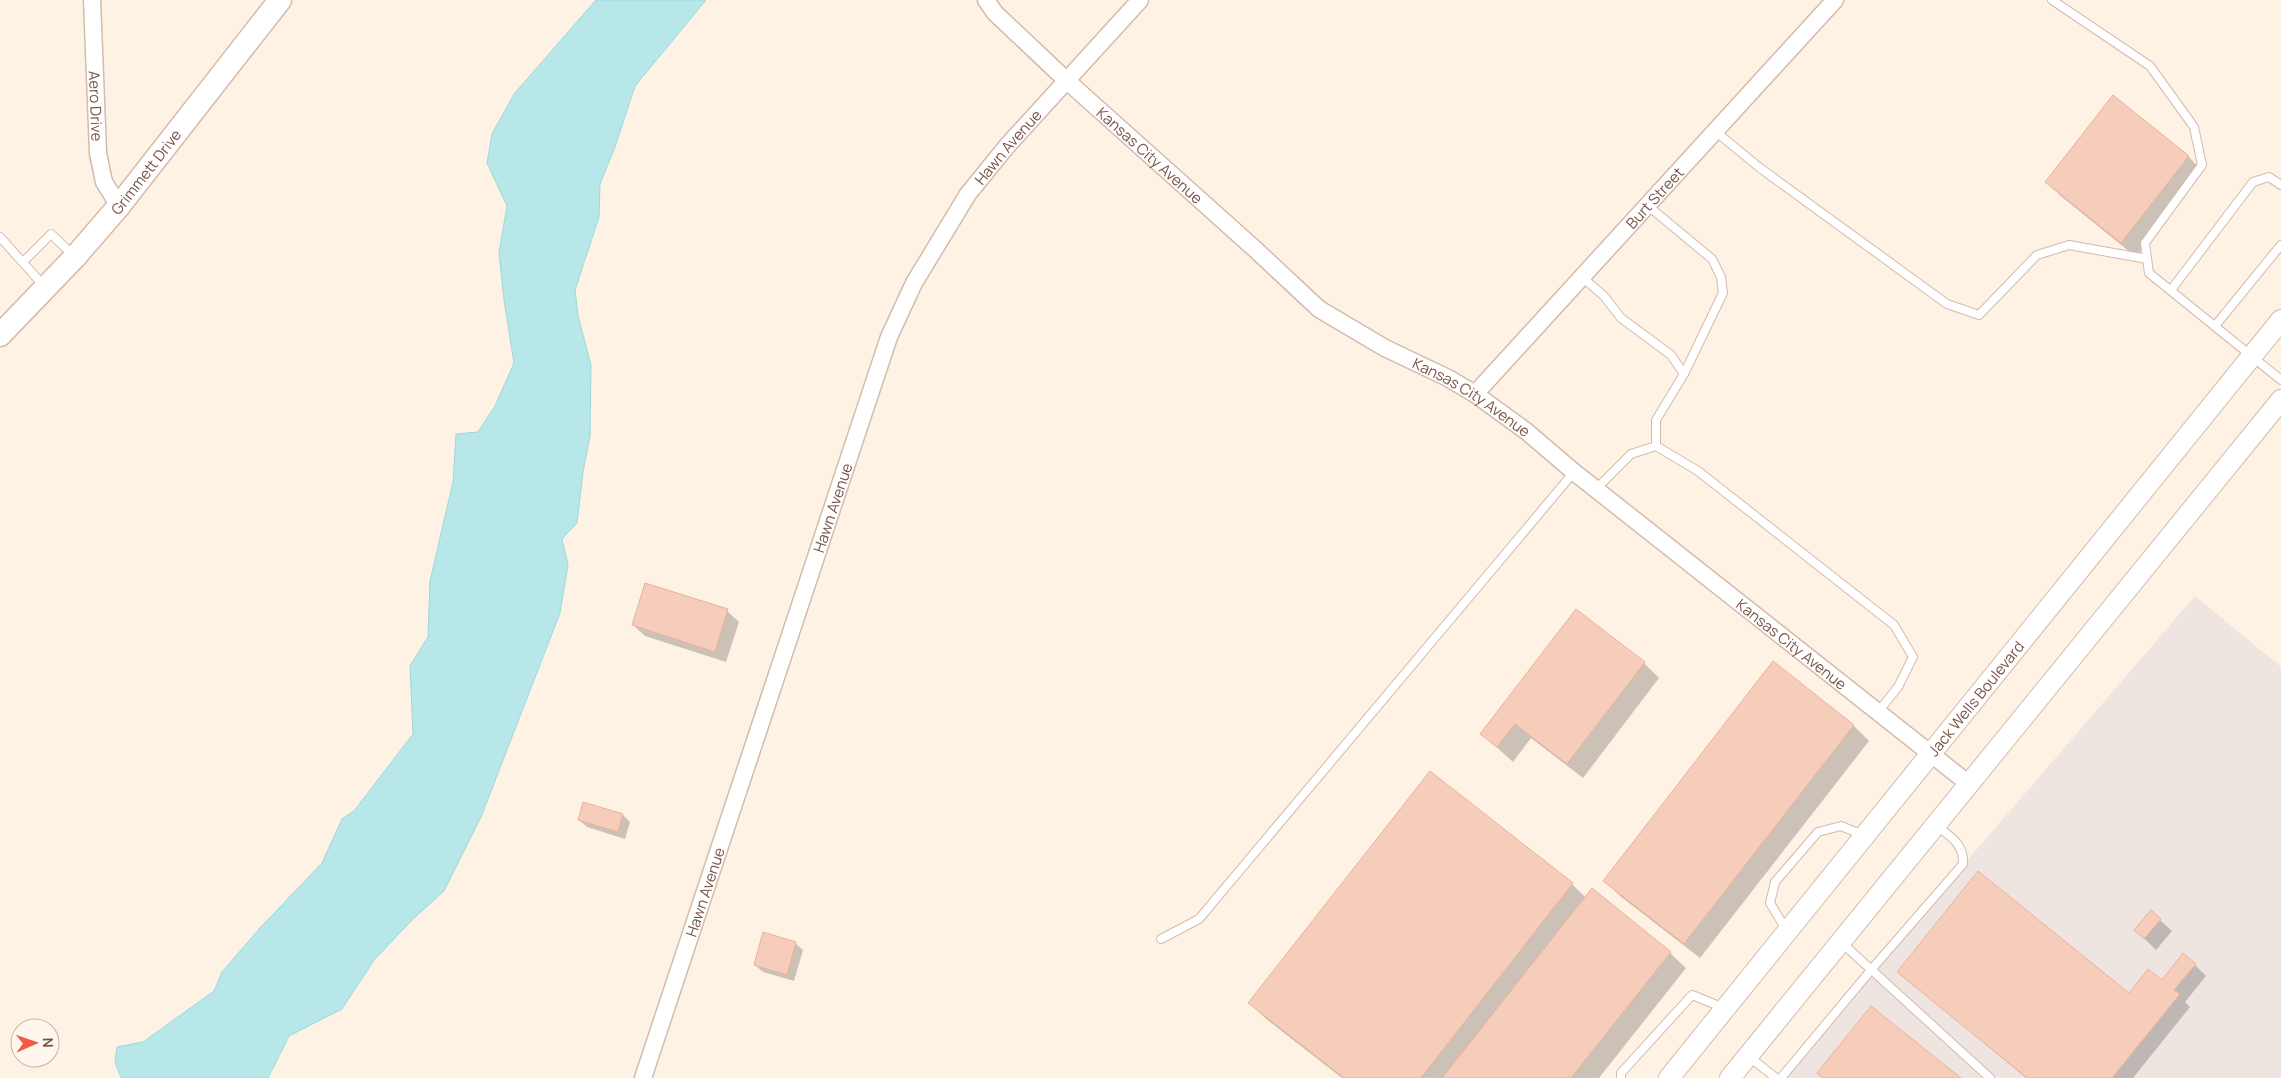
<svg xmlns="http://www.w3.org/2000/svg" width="2281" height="1078" font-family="Manrope,sans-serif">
<rect width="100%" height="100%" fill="#fef2e5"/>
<polygon fill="#eee5e0" points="2195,596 2281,667 2281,1078 1780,1078"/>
<polygon fill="#b8e7e9" stroke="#9dd8dc" points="596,0 706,0 635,86 615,147 600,184 599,217 575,290 578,316 591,365 590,436 583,472 577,523 562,539 568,565 560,613 481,817 444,891 412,920 374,960 342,1009 289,1036 268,1078 121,1078 115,1062 117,1047 143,1042 214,991 222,972 260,928 322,863 342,819 354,811 413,734 410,666 428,637 430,581 453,482 456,434 478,432 495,406 514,363 504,300 499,253 507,206 487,163 492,134 514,94"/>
<g fill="#0003">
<polygon points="2188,156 2203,172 2136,257 2062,197 2046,182"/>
<polygon points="727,611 739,622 726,662 645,636 633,625"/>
<polygon points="1644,663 1659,678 1583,778 1531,738 1513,762 1482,734"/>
<polygon points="1854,726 1869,741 1700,958 1620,896 1605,881"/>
<polygon points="1430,772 1572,884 1586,898 1670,953 1686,968 1599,1078 1342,1078 1265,1018 1250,1003"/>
<polygon points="584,804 623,815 630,822 625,839 587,827 579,820"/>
<polygon points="2151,912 2172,931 2156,950 2136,930"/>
<polygon points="795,943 803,950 794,981 763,972 755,965"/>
<polygon points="2195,965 2206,976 2185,1002 2190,1007 2133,1078 2026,1078 1899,972 2129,995"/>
</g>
<g fill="#f6cdbb" stroke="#eab19a">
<polygon points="2113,95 2189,156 2121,243 2045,182"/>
<polygon points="645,583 728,609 715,652 632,625"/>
<polygon points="1576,609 1645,662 1567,764 1515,724 1497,747 1480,734"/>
<polygon points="1773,661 1854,725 1684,944 1603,881"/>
<polygon points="1430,771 1573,883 1421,1078 1344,1078 1248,1003"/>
<polygon points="583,802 623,814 618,832 578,820"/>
<polygon points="1978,871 2129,993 2148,969 2162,980 2183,953 2196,964 2174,990 2180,994 2112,1078 2027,1078 1897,972"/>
<polygon points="1592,888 1671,952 1571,1078 1442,1078"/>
<polygon points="2151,910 2161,919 2144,939 2134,930"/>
<polygon points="763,932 796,942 787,975 754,965"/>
<polygon points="1871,1006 1961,1078 1823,1078 1817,1073"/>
</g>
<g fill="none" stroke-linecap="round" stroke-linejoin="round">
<defs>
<g id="service">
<polyline points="2052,0 2150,66 2194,127 2202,165 2145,243 2149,273 2281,380"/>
<polyline points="1715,131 1760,168 1947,304 1979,315 2037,255 2069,245 2147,259"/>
<polyline points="1647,205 1712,259 1721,277 1723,293 1684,374"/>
<polyline points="0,237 44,286"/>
<polyline points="23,262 51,234 73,255"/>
<polyline points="1582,277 1604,296 1621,318 1671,355 1684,374 1656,420 1656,446"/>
<polyline points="2171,290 2253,182 2269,177 2281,185"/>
<polyline points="2215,326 2281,245"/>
<polyline points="1596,489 1631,454 1656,446 1698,471 1894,625 1913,657 1898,687 1878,712"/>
<polyline points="1787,931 1770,903 1775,882 1818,832 1841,826 1863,835"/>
<polyline points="1161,939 1199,919 1574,472"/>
<polyline points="1842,943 1990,1078"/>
<polyline points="1748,1056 1776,1078"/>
<polyline points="1621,1078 1621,1073 1692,995 1724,1008"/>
<path d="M1781 1078 1871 970 1963 864C1964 844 1951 837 1937 826"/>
</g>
<g id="minor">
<path id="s1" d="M92 0 98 153 104 182 119 206"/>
<path id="s2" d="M986 0 995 13 1066 80 1256 250 1319 309 1385 348 1448 378 1475 394 1526 431 1574 472 1969 784"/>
<path id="s3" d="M1475 394 1835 0"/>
<path id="s4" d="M643 1078 889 337 914 283 968 194 1007 146 1140 0"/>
</g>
<g id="tertiary">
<path id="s5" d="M1669 1078 2281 320"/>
<polyline points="1730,1078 2281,400"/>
</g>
<g id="secondary">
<path id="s6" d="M0 335 75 257 119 206 280 0"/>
</g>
</defs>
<use href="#service" stroke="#d3bbad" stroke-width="10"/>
<use href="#minor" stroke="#d3bbad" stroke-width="19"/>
<use href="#tertiary" stroke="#d3bbad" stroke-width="22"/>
<use href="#secondary" stroke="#d6baaa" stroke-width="25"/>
<use href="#service" stroke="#fff" stroke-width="8"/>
<use href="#minor" stroke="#fff" stroke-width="16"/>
<use href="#tertiary" stroke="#fff" stroke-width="20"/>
<use href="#secondary" stroke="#fff" stroke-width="22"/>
</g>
<g text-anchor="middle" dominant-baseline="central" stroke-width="4.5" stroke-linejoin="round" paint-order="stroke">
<g font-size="15" fill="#795548" stroke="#fff6ed">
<text stroke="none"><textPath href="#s1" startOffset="106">Aero Drive</textPath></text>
<text stroke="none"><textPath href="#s4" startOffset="1006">Hawn Avenue</textPath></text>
<text stroke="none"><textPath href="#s2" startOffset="226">Kansas City Avenue</textPath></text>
<text stroke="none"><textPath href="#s6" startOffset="219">Grimmett Drive</textPath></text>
<text stroke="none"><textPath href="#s3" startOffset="266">Burt Street</textPath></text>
<text stroke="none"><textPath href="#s2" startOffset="631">Kansas City Avenue</textPath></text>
<text stroke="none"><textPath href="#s4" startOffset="601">Hawn Avenue</textPath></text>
<text stroke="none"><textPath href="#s2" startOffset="1036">Kansas City Avenue</textPath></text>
<text stroke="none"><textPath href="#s5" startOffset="488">Jack Wells Boulevard</textPath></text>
<text stroke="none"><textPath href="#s4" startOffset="196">Hawn Avenue</textPath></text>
</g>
</g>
<g transform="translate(35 1043) rotate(88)"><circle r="24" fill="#fff6ed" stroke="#c9b6ab"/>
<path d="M0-4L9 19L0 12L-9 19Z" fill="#f15941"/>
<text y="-8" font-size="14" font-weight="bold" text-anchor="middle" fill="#795548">N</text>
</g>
</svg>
